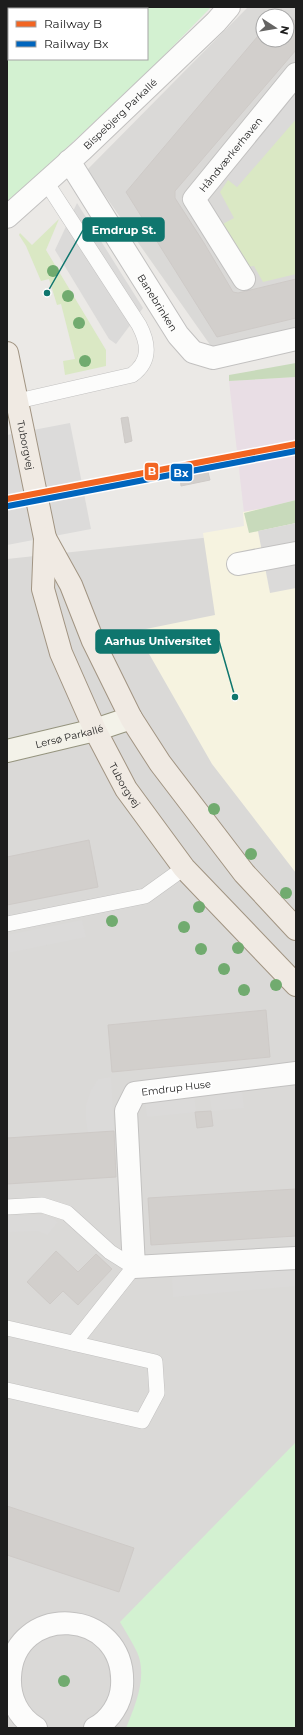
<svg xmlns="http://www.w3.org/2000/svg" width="303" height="1735" font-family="Montserrat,sans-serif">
<rect width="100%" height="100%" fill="#ebe9e6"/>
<g fill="#dad9d7" fill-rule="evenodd">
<path d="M248 7H296V334L213 349 87 170ZM263 16H287V40H263Z"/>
<polygon points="296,523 296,1728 7,1728 7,559 249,533"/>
</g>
<polygon fill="#e9dee5" points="296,377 296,500 244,513 229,381"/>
<polygon fill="#f6f3e0" points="296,502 296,873 212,764 136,631 215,615 203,533 244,526 243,512"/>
<g fill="#dae8c4">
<polygon points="296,119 296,274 263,282 254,266 245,267 221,225 234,218 220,192 228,180 237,187"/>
<polygon points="59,219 46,250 106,350 106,366 65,375 63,361 75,359 61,304 57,305 49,279 41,281 26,246 19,235 20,233 32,245"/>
</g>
<g fill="#c8dabb">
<polygon points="296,363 296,377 229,381 229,375"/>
<polygon points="296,500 296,523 249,533 244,513"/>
</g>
<g fill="#d3f1d1" fill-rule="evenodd">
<path d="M7 7H211L144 76 7 203ZM9 9H147V59H9Z"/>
<path d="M296 1442V1728H126C135 1706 148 1676 137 1652 132 1642 126 1632 120 1622Z"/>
</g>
<g fill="#dbdad9">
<polygon points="290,94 296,99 296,119 237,187 221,173"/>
<polygon points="77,203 143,308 116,344 109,339 55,250"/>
<polygon points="296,523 296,588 270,593 258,531"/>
<polygon points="82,920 86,937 7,953 7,935"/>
<polygon points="111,1077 114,1131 88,1133 86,1119 86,1105 91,1090 98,1079"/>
<polygon points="242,1090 244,1108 212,1111 209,1093"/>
<polygon points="194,1094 196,1112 147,1117 145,1099"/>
<polygon points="45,1215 58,1222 48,1235 38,1231 7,1232 7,1216"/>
<polygon points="296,1266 296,1286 173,1297 172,1276"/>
</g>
<polygon fill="#dcdbda" points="70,423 91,529 7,545 7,435"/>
<g fill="#d2cfcc" stroke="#cecac7">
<polygon points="281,9 296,22 296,50 175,191 175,198 204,243 233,292 238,293 296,279 296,318 217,337 126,192 263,30 263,40 287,40 287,16 275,16"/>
<polygon points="128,417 132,441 125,443 121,418"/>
<polygon points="208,472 210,480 181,486 180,477"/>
<polygon points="89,840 98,887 7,905 7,857"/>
<polygon points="266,1010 270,1057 112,1072 108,1025"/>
<polygon points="211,1111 213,1126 197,1128 195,1112"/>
<polygon points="114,1131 116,1177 7,1184 7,1138"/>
<polygon points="296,1189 296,1236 151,1245 148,1198"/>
<polygon points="56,1251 78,1272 96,1254 112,1269 78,1305 63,1291 50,1304 27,1282"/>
<polygon points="7,1506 134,1548 119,1592 7,1555"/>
</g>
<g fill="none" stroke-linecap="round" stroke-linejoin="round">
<defs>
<g id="lane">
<path d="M18 401 132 375C151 361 149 344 139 325L46 182"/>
<polyline points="7,924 145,896 184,868"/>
<polyline points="7,1207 42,1205 67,1213 110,1252 134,1267 74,1343"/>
<polyline points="7,1328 155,1362 157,1393 142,1421 7,1390"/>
</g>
<g id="street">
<path id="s1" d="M69 161 178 335 193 352 213 358 296 339"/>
<path id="s2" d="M7 217 82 150 216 22 229 7"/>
<path id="s3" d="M244 279 194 199 296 74"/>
<polyline points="238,564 296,553"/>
<polyline points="296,1073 135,1093 126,1111 134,1267 296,1258"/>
<path d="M36 1728C18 1717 9 1698 10 1677 13 1602 127 1606 122 1686 121 1703 110 1720 95 1728"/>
</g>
<g id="secondary">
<path id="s4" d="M7 751 95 730 131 718"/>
</g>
<g id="primary">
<path id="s5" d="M7 353 45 538 43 589 61 653 95 730 126 789 184 868 296 985"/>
<polyline points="45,538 71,585 93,641 131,718 160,763 244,873 296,929"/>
</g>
</defs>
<use href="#lane" stroke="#c2c1c0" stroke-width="16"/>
<use href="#street" stroke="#c2c1c0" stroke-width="24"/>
<use href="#secondary" stroke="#95947e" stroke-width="24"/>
<use href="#primary" stroke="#a19482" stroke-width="24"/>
<use href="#lane" stroke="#fcfcfb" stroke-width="15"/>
<use href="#street" stroke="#fcfcfb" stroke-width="22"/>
<use href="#secondary" stroke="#f3f2e9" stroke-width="22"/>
<use href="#primary" stroke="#f0eae3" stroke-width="22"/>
<defs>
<polyline id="rail-1" points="7,499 296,444"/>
<polyline id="rail-2" points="8,506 296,451"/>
</defs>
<use href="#rail-1" stroke="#fff" stroke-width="9"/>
<use href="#rail-2" stroke="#fff" stroke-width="9"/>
<use href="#rail-1" stroke="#f26522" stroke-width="6"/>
<use href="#rail-2" stroke="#0065bd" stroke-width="6"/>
</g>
<g fill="#71ab6f">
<circle cx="53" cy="271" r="6"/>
<circle cx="68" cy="296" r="6"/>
<circle cx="79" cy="323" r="6"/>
<circle cx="85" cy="361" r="6"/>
<circle cx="214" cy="809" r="6"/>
<circle cx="251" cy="854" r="6"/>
<circle cx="286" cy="893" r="6"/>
<circle cx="199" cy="907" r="6"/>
<circle cx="112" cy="921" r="6"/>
<circle cx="184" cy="927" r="6"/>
<circle cx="238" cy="948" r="6"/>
<circle cx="201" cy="949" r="6"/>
<circle cx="224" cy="969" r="6"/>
<circle cx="276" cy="985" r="6"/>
<circle cx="244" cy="990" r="6"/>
<circle cx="64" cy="1681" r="6"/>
</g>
<g text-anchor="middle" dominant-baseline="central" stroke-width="4" stroke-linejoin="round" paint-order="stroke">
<g font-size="10" fill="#1d1d1d" stroke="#fff">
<text stroke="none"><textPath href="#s2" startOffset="153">Bispebjerg Parkallé</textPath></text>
<text stroke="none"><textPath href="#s3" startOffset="152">Håndværkerhaven</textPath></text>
<text stroke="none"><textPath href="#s1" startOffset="167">Banebrinken</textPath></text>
<text stroke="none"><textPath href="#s5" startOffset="94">Tuborgvej</textPath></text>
<text stroke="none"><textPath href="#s4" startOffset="64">Lersø Parkallé</textPath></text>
<text stroke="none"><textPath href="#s5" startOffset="453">Tuborgvej</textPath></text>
<text transform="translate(176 1088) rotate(-7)">Emdrup Huse</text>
</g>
</g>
<path fill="none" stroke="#0f766e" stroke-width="1.5" d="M47 293L83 230M235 697L219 641"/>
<g fill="#0f766e" stroke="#fff" stroke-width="1.5">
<circle cx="47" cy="293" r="4"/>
<circle cx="235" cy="697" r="4"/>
</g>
<g fill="#0f766e" stroke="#0f766e" stroke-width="1.5">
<rect x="83" y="218" width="81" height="23" rx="4"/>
<rect x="96" y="630" width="123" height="23" rx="4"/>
</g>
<g font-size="11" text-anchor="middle" font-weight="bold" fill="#fff">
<text x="124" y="234">Emdrup St.</text>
<text x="158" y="645">Aarhus Universitet</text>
</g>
<g stroke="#fff" stroke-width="1.5">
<rect x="144" y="462" width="15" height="19" rx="4" fill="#f26522"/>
<rect x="170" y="463" width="23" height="19" rx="4" fill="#0065bd"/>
</g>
<g font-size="11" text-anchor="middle" font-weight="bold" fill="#fff">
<text x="152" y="475">B</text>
<text x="181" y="477">Bx</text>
</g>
<rect width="303" height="1735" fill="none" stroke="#1d1d1d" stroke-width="16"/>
<rect x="8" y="8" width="140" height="52" fill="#ffffff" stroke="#a5a5a5"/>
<rect x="16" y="21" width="20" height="6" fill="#f26522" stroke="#a5a5a5"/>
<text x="44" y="28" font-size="12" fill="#1d1d1d">Railway B</text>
<rect x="16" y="41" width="20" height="6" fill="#0065bd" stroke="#a5a5a5"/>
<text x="44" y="48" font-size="12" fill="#1d1d1d">Railway Bx</text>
<g transform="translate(275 28) rotate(102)"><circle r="19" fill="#ffffff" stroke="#a5a5a5"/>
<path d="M0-3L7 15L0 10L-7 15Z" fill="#656463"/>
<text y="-6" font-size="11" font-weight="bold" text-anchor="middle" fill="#1d1d1d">N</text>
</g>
</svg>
